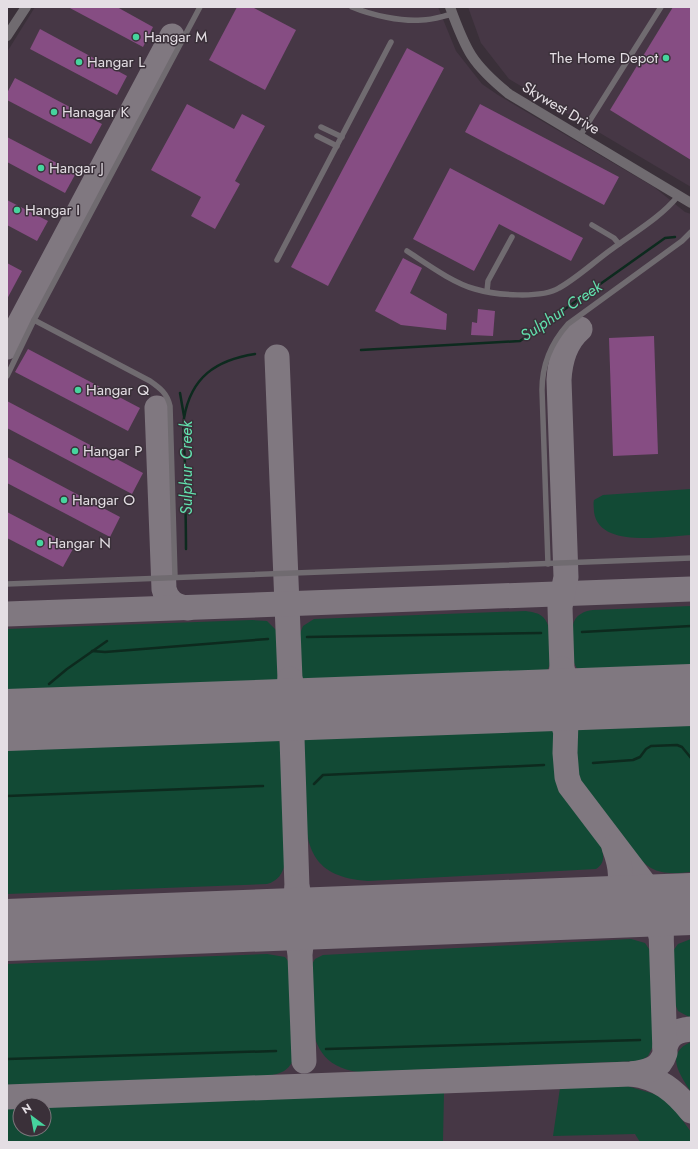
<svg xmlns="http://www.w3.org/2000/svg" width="698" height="1149" font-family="Jost,sans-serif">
<rect width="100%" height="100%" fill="#3a3039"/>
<g fill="#463745" fill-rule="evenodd">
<path d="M35 7H438L456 51 482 84 498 95 654 187 685 212 691 214V1142H7V52ZM20 1105H44V1129H20Z"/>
<polygon points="468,7 691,7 691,187 509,79 481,43"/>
</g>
<g fill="#124a35">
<path d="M691 489V535C665 536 599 549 594 512 594 508 593 504 594 500L603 495Z"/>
<path d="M691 606V671L584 674C568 667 572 640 573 625 575 615 584 611 593 610Z"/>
<path d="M526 611C532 612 539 613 543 617 553 627 554 656 548 669 546 674 542 677 537 679L313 688 305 685 301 679 299 636 303 626 314 619Z"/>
<polygon points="252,620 267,621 278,632 280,680 274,687 7,698 7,629"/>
<path d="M691 716V872C678 873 663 875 651 868 631 856 591 802 578 781L576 774 577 728 590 720Z"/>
<path d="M542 722 550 725C562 738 553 769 559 786L601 846C604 856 605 863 596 869L368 881C313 877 306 850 304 802 304 782 303 763 303 743L308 733 316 731Z"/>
<path d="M261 733C274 734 280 738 282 751L285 863C283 873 278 881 267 884L7 894V742Z"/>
<path d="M631 939 645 943 651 952 654 1044 648 1056 640 1061 359 1072C301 1065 312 1010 311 966L315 959 323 955Z"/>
<polygon points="691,939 691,1018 678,1011 674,1001 673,951 678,944"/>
<path d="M267 954 285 957 291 965 294 1058C288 1072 280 1074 266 1076L7 1085V964Z"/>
<path d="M691 1042V1092C680 1075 664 1053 691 1042Z"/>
<polygon points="627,1086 661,1096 670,1103 691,1132 691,1142 640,1142 635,1134 553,1136 560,1088"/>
<polygon points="444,1092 443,1141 7,1142 7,1107 20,1107 20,1129 44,1129 44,1106"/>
</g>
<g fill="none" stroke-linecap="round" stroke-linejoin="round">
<g stroke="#0d2a1e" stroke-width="2.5">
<polyline points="361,350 520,341 665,238 675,237"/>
<polyline points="180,393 184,416"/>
<path d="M186 549C186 522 185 494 185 467 185 451 182 433 184 418 191 377 216 360 255 354"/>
<polyline points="582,632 691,626"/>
<polyline points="307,637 541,633"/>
<polyline points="92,651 105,652 268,639"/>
<polyline points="49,684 67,669 107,641"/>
<polyline points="593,763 633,760 640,757 646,749 651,746 677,745 682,747 691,758"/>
<polyline points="314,784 323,775 544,765"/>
<polyline points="7,796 263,786"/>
<polyline points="326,1049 640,1040"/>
<polyline points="7,1059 276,1051"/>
</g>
<g stroke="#807880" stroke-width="25">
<polyline points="7,347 172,36"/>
<polyline points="277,357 290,679"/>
<path d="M157 408 164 589C167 601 175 607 188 608"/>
<polyline points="7,614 691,589"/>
<path d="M562 669 560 607 566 577 559 380C560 361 565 342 580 329"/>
<path d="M565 730C559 693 515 702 488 702 516 700 558 705 562 669 570 705 614 696 642 696L591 700 577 706 566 720 565 753 567 777 570 786 652 894C663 905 677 902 691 902"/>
<path d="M292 740C295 704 341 709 368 707 340 707 297 715 290 679 289 714 244 710 219 712 243 712 286 705 292 738L297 887"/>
<path d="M592 908C618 908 655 903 661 936"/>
<path d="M543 910C587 906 639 913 614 847"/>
<path d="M300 955C301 935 310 922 331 920L413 914C393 915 332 920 317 913 305 908 300 900 297 887 296 904 287 912 272 917L184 923 272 922C292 927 298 935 300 955L304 1061"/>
<path d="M665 1047C668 1034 678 1030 691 1029"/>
<path d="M632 1074C658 1077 675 1091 691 1111"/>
<path d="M7 1097 631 1074C646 1072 660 1070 665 1053L661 930C666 916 677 908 691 906"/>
</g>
<g stroke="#807880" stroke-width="62">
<polyline points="7,720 691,695"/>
<polyline points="7,930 691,904"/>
</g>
</g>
<g fill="#864d83">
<polygon points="68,7 117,7 153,27 143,47"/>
<polygon points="237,7 252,7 296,30 265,90 209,60"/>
<polygon points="673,7 691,7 691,160 610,110"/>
<polygon points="40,29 127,76 117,95 30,49"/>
<polygon points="407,48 444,68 328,286 291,267"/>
<polygon points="15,78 102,124 91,144 7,100 7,93"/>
<polygon points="187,104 234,129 242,114 265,126 235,181 240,184 215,229 191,216 201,197 151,170"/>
<polygon points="480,104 619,177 604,205 465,132"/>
<polygon points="7,137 76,173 65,193 7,162"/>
<polygon points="450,168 583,238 571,261 499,224 474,271 413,239"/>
<polygon points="7,200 48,221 37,241 7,225"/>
<polygon points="403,258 422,268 410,293 447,314 446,330 401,325 375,311"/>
<polygon points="7,263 22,271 7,299"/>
<polygon points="478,309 495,311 493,336 471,335 472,322 477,323"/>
<polygon points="654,336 658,454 613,456 609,338"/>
<polygon points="28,349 140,408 128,431 15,372"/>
<polygon points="7,401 143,473 132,494 7,428"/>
<polygon points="7,457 120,517 110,537 7,483"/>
<polygon points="7,512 74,547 63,567 7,538"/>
</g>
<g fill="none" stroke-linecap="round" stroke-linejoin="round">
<g stroke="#706b70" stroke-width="5.5">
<path d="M352 7C371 15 402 22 422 20 432 20 443 16 453 14"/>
<polyline points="321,127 342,137"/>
<polyline points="317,136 337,146"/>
<polyline points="580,136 661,7"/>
<polyline points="592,225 614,238 619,244"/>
<path d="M407 251C427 264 453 283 475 289 495 295 541 299 559 288 577 278 595 261 612 249 635 232 661 217 678 196"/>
<polyline points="277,260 391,42"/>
<polyline points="487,291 488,281 512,237"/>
<polyline points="7,376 34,320"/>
<path d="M548 564 542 390C542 365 551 343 568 324L682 241 691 232"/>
<path d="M175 577 170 406C167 393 160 388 150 381L34 320 200 7"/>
<polyline points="7,584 691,558"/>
</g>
<g stroke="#706b70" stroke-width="10">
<path d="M450 7C466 51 472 64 509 94L691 203"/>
<polyline points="7,36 26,7"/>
</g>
</g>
<g fill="#46d49e" stroke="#3a3039" stroke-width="1.5">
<circle cx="136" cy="37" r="4"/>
<circle cx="666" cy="58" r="4"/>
<circle cx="79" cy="62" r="4"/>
<circle cx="54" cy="112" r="4"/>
<circle cx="41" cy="168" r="4"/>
<circle cx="17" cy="210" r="4"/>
<circle cx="78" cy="390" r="4"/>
<circle cx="75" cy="451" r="4"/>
<circle cx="64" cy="500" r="4"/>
<circle cx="40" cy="543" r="4"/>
</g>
<g text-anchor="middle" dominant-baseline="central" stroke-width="3" stroke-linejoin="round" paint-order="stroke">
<g font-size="15" fill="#e4dee4" stroke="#3a3039" text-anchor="start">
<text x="144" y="37">Hangar M</text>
<text x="658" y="58" text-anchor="end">The Home Depot</text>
<text x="87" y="62">Hangar L</text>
<text x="62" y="112">Hanagar K</text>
<text x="49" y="168">Hangar J</text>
<text x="25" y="210">Hangar I</text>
<text x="86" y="390">Hangar Q</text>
<text x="83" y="451">Hangar P</text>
<text x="72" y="500">Hangar O</text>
<text x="48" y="543">Hangar N</text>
</g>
<g font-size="15" fill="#e4dee4" stroke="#3a3039">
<text transform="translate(561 108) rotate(31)">Skywest Drive</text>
</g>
<g font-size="16" font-style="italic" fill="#62e1ae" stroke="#3a3039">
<text transform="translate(561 311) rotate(-34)">Sulphur Creek</text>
<text transform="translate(186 468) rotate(-90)">Sulphur Creek</text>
</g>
</g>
<rect width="698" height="1149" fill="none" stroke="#e4dee4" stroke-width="16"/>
<g transform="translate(32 1117) rotate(328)"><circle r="19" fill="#3a3039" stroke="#7e767d"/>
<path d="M0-3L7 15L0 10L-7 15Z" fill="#46d49e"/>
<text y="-6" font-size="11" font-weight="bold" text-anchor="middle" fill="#e4dee4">N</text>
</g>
</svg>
